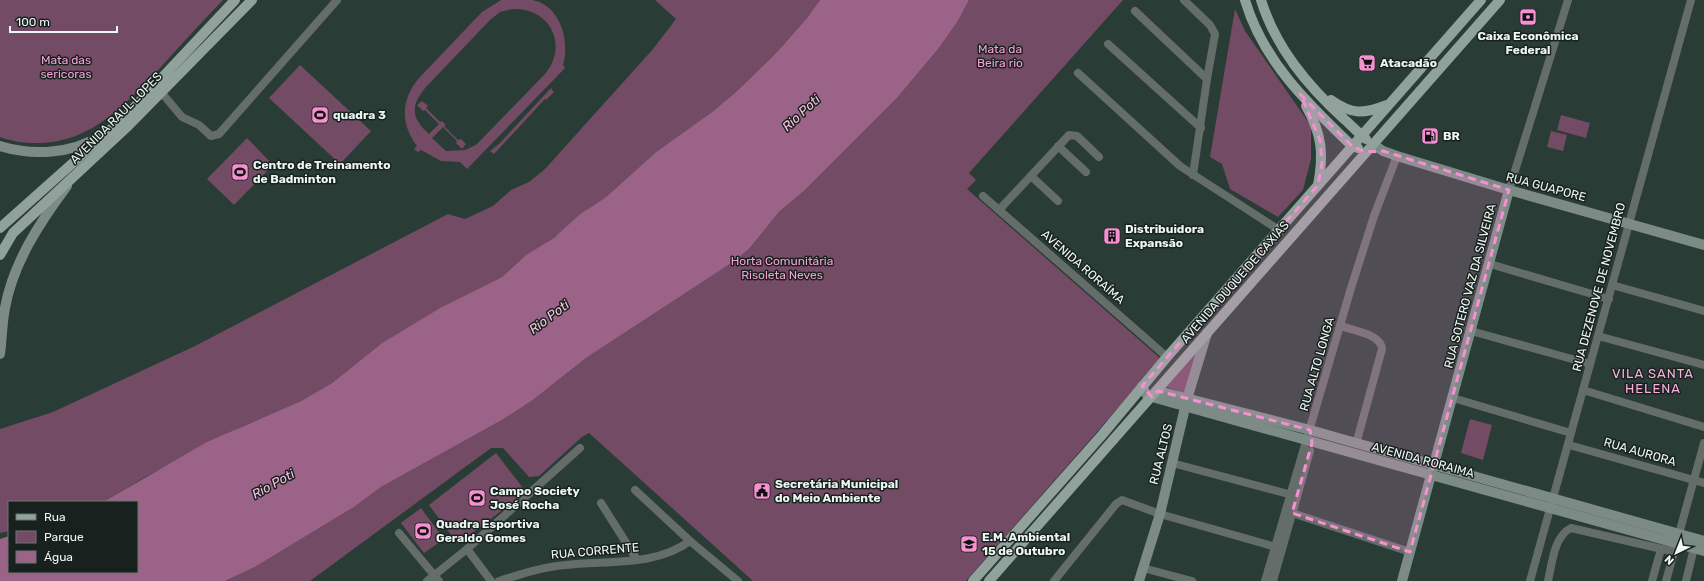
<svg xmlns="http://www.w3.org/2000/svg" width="1704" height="581" font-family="Rubik,sans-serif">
<rect width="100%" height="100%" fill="#293c36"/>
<g fill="#744b64" fill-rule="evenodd">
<path d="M0 0H223C202 22 181 44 161 67 126 103 92 143 38 143 24 143 14 142 0 137Z"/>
<path d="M501 0C511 0 522 0 532 0 561 5 570 42 563 65L565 68 467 169 460 162 441 161 421 150 418 152 414 149 417 146C400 124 401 99 419 78L482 12ZM512 9C550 7 569 45 545 74L476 145 465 150 446 151 432 138 443 127 457 141 456 143 462 149 466 144 461 139 458 140 444 126 446 125 442 121 440 122 426 108 428 106 422 101 417 105 423 111 425 110 439 124 429 134C411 118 410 106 426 87L490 20 500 12Z"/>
<polygon points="655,0 820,0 807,18 777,52 737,91 712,112 656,152 606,197 580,214 558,235 526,255 502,277 437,310 382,343 332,383 301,401 239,428 147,476 103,502 9,502 9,531 0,533 0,429 53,412 195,346 448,214 465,219 493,206 511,190 529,182 545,169 653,49 676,19"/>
<polygon points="969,0 1123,0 969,173 976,180 967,189 1161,359 966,581 753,581 589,433 582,437 539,476 529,477 503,448 491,448 310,581 225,581 255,567 354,507 381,487 502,420 533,400 586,358 730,264 749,249 779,212 805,190 897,98 939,48 958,21"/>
<polygon points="1235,9 1245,31 1311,126 1311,159 1303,190 1278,217 1230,189 1222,164 1210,157"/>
<polygon points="300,65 371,131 340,164 269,98"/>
<polygon points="551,88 554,92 546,100 545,99 494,154 490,151 500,143"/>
<polygon points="1561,115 1590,123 1586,138 1557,130"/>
<polygon points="1551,131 1567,135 1563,151 1547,147"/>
<polygon points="247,138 273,165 234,205 207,179"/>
<polygon points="1198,349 1187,394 1166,387"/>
<polygon points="1470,419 1492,425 1483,460 1461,453"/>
<polygon points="496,453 526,492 458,544 429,505"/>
<polygon points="421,508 444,539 424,553 401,523"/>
</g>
<polygon fill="#9b6387" points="820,0 969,0 958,21 939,48 897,98 805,190 779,212 749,249 730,264 586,358 533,400 502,420 381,487 354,507 255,567 225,581 0,581 0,539 9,536 9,572 137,572 137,502 103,502 207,442 301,401 332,383 382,343 440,308 502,277 526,255 555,237 580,214 606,197 656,152 712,112 737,91 777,52 807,18"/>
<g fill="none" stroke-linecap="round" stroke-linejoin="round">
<g stroke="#656d6a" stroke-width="8">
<polyline points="1184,0 1210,25 1215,34 1207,79 1193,175"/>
<polyline points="1135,11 1207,79"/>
<polyline points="1108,44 1201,128"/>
<polyline points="1078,73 1180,166 1279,230"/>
<polyline points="161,92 182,117 199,125 211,136 219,134 337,0"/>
<polyline points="1058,146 1086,172"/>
<polyline points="1031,176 1058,201"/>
<polyline points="1509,190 1568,0"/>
<polyline points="983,196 1167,357"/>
<polyline points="999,210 1069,135 1077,136 1099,157"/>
<polyline points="1490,264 1609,299"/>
<polyline points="1612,285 1704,311"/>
<path d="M1341 326C1354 331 1381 334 1382 349L1356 444"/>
<polyline points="1471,331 1590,364"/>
<polyline points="1598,336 1704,365"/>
<polyline points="1583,390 1704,427"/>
<polyline points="1453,398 1571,433"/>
<polyline points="1569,445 1704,483"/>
<polyline points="1172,463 1296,496"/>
<polyline points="635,490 690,541 738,581"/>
<polyline points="601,503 637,560"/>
<polyline points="1292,513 1410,552"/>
<polyline points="399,533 439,581"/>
<polyline points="467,549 491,581"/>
<polyline points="1143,568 1192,581"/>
<polyline points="427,581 467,549 580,448"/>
<path d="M499 581C521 574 543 567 565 565 606 560 655 567 690 541"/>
<polyline points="1054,581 1116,504 1122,500 1160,514 1276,547"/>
<polyline points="1265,581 1351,288 1374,216 1397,156"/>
<polyline points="1273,581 1310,451"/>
<polyline points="1530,581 1691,0"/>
<path d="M1548 581C1552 564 1554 536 1571 528L1675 552"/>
<polyline points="1652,581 1661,549"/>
<polyline points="1666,581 1704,443"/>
<polyline points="1686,581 1694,548"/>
</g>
<g stroke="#7d8b86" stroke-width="10">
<polyline points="1373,144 1383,151 1397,156 1509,190 1704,245"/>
<path d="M0 146C32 156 72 154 100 136"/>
<path d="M0 354C2 339 2 323 5 308 13 263 40 222 67 186"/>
<polyline points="1142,386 1146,394 1152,397 1704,551"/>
<polyline points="1158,391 1310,430 1704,541"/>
<polyline points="1139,581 1160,514 1187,399 1207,333"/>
<polyline points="1402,581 1509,190"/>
</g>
<g stroke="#90a29b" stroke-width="10">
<path d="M1245 0C1263 61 1307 103 1352 146L1358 148"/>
<path d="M1261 0C1276 48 1307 85 1344 119 1351 125 1358 133 1366 139"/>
<path d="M1331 100C1352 115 1364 114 1387 105"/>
<path d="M1306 106C1322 134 1324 154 1318 185"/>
<polyline points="0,228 129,113 235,0"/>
<polyline points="0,255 13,233 129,125 252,0"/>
<polyline points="973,581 1102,435 1167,357 1481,0"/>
<polyline points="989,581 1500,0"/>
</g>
</g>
<path fill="#f590d1" fill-opacity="0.2" stroke="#f590d1" stroke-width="3" stroke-dasharray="8 5" stroke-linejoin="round" d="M1300 94 1352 146 1365 152 1383 151 1509 190 1410 552 1292 513 1312 443 1310 430 1158 391 1152 397 1142 386 1318 185 1322 163 1320 140Z"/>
<defs>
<symbol id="bank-square" viewBox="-11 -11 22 22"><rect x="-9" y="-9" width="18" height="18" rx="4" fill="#f590d1" stroke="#19211e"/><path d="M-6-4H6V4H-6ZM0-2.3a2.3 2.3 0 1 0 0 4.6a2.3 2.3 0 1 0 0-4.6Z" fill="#111"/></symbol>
<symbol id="supermarket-square" viewBox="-11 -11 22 22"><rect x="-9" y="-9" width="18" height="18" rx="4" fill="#f590d1" stroke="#19211e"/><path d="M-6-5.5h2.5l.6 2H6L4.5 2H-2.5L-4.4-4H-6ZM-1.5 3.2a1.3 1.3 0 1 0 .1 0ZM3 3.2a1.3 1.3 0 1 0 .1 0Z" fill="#111"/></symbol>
<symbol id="stadium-square" viewBox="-11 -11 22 22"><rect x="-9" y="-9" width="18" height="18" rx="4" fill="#f590d1" stroke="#19211e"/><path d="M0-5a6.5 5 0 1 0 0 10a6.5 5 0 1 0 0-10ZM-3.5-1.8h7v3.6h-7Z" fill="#111"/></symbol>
<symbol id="fuel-square" viewBox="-11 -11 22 22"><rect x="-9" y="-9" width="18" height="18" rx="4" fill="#f590d1" stroke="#19211e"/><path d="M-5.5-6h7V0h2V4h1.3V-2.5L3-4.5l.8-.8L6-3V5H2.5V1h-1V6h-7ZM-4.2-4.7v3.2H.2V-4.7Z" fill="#111"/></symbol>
<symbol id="building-square" viewBox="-11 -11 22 22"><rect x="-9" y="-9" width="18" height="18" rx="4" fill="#f590d1" stroke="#19211e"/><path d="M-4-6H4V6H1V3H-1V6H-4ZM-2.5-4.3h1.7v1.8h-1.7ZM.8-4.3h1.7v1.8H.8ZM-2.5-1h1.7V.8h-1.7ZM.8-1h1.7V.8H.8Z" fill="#111"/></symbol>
<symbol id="civic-square" viewBox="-11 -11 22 22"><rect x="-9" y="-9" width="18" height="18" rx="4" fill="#f590d1" stroke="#19211e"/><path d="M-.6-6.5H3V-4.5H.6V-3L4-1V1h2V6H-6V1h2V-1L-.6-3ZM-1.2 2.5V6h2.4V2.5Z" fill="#111"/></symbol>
<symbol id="school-square" viewBox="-11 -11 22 22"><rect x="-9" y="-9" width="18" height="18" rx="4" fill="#f590d1" stroke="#19211e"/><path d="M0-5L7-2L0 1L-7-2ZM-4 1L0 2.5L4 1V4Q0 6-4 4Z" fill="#111"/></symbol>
</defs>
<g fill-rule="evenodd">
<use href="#bank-square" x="1518" y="7" width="20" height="20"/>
<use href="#supermarket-square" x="1357" y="53" width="20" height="20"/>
<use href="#stadium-square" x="310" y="105" width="20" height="20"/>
<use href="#fuel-square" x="1420" y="126" width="20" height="20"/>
<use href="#stadium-square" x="230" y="162" width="20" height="20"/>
<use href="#building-square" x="1102" y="226" width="20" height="20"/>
<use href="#civic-square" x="752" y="481" width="20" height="20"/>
<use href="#stadium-square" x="467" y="488" width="20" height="20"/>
<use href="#stadium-square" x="413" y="521" width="20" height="20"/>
<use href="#school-square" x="959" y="534" width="20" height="20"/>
</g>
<g text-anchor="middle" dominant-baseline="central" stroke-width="3" stroke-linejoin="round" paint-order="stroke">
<g font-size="12" font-weight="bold" fill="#ecf7f3" stroke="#19211e" text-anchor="start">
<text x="1528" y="36" text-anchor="middle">Caixa Econômica<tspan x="1528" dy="14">Federal</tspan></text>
<text x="1380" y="63">Atacadão</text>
<text x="333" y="115">quadra 3</text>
<text x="1443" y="136">BR</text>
<text x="253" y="165">Centro de Treinamento<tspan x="253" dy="14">de Badminton</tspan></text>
<text x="1125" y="229">Distribuidora<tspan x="1125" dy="14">Expansão</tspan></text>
<text x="775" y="484">Secretária Municipal<tspan x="775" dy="14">do Meio Ambiente</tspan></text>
<text x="490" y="491">Campo Society<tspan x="490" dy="14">José Rocha</tspan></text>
<text x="436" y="524">Quadra Esportiva<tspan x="436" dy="14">Geraldo Gomes</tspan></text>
<text x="982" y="537">E.M. Ambiental<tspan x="982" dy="14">15 de Outubro</tspan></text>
</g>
<g font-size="12" fill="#f4a2d5" stroke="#19211e">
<text x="1000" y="49">Mata da<tspan x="1000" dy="14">Beira rio</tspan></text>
<text x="66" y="60">Mata das<tspan x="66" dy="14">sericoras</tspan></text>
<text x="782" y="261">Horta Comunitária<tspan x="782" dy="14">Risoleta Neves</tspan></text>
</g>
<g font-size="12" fill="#ecf7f3" stroke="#19211e">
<text transform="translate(116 118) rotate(-45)">AVENIDA RAUL LOPES</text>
<text transform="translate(1546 187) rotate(15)">RUA GUAPORE</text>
<text transform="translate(1083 267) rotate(41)">AVENIDA RORAÍMA</text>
<text transform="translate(1235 282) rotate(-49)">AVENIDA DUQUE DE CAXIAS</text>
<text transform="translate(1470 286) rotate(-75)">RUA SOTERO VAZ DA SILVEIRA</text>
<text transform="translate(1599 287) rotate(-75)">RUA DEZENOVE DE NOVEMBRO</text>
<text transform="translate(1317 364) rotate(-74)">RUA ALTO LONGA</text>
<text transform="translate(1640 452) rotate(16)">RUA AURORA</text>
<text transform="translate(1161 454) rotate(-76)">RUA ALTOS</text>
<text transform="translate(1423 460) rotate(15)">AVENIDA RORAIMA</text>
<text transform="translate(595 551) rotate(-5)">RUA CORRENTE</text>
</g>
<g font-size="13" font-style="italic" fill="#f8c5e3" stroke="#19211e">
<text transform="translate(801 113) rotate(-43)">Rio Poti</text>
<text transform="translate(549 317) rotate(-37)">Rio Poti</text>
<text transform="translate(273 484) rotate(-29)">Rio Poti</text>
</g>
<g font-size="13" letter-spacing="1" fill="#f6afdb" stroke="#19211e">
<text x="1653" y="373">VILA SANTA<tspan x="1653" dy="15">HELENA</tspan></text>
</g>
</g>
<rect x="8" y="501" width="130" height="72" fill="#19211e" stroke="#6d7773"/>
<rect x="16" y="514" width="20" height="6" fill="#90a29b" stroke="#6d7773"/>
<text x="44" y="521" font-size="12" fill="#ecf7f3">Rua</text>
<rect x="16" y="531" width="20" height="12" fill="#744b64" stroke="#6d7773"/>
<text x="44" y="541" font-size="12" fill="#ecf7f3">Parque</text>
<rect x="16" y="551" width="20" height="12" fill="#9b6387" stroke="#6d7773"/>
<text x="44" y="561" font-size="12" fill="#ecf7f3">Água</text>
<g transform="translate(1676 553) rotate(223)" stroke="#19211e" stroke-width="3" paint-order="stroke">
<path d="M0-3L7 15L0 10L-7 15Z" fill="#ecf7f3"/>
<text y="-6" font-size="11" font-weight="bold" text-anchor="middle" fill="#ecf7f3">N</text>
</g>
<path d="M10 26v6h107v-6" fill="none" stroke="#ecf7f3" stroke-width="2"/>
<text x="16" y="26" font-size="12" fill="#ecf7f3" stroke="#19211e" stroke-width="3" paint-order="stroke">100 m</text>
</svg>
